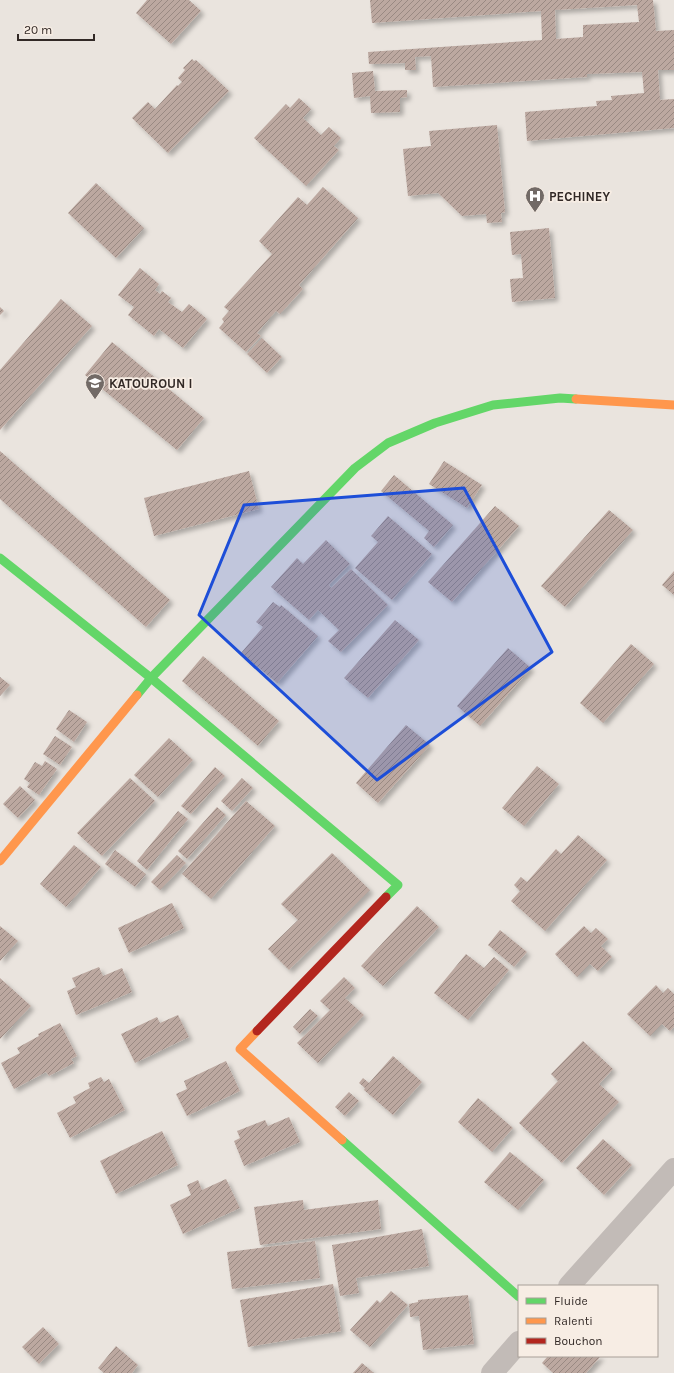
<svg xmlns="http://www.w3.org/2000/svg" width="674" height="1373" font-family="Karla,sans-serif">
<defs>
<pattern id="building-hatch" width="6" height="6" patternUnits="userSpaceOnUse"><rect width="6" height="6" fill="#bca8a0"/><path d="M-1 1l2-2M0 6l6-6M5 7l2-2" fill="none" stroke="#998982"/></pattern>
<filter id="shadow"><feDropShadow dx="3.5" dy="3.5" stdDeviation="2" flood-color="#0004"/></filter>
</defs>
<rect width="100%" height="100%" fill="#eae4de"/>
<g fill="url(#building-hatch)" fill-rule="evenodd" filter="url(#shadow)">
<polygon points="147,0 189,0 201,11 171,44 136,13"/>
<path d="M370 0H653L656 31 674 30V70H658L660 100 674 99V128L527 141 525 112 597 106 596 101 612 100 611 96 644 93 642 72 587 74V77L433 87 431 56 415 57 416 70H405V63L369 64 368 52 542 40 541 11 372 23ZM637 5 639 22 583 25V37L556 39 555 10Z"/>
<polygon points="192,59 194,61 196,60 229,91 168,153 132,118 148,102 155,109 177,85 178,86 182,82 178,78 185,70 183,68"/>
<polygon points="373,71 375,91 407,90 407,97 400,98 400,112 371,113 370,96 354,98 352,73"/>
<polygon points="299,98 311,109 303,118 321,135 329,127 341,138 334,146 339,150 306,186 254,138 286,104 290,108"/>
<polygon points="497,125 505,212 501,213 502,222 487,223 486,214 462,216 438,193 408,196 403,149 431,146 429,131"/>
<polygon points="96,183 144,228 116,258 68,213"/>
<polygon points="323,187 358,218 299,285 303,289 280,314 276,311 257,333 261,336 246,352 219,328 224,322 222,319 229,311 224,307 272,254 259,241 298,197 307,205"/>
<polygon points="549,228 555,298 512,302 510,279 523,278 521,254 512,255 510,232"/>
<polygon points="140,268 159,284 155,290 160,294 162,291 171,298 168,302 182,312 189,304 207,319 183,348 159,329 154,336 128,315 134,307 118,295"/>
<polygon points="61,299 92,326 0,430 0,370"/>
<polygon points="0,307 4,311 0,315"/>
<polygon points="262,338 282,357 267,373 247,354"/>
<polygon points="112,342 204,418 177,450 85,375"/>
<polygon points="0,451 170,600 146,627 0,499"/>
<polygon points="444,461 482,485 467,508 429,484"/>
<polygon points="249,471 259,509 154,536 144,498"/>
<polygon points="394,475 453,525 434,547 424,538 429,531 381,491"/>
<polygon points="495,506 519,526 452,602 428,582"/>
<polygon points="609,510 633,530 565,607 541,586"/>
<polygon points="388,516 432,554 392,600 355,568 378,542 371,536"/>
<polygon points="326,540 350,564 329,585 331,588 351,569 388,605 341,652 328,641 339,630 318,610 309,620 271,587 297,558 303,564"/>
<polygon points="674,571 674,595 662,585"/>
<polygon points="273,602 280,607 281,605 318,636 277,683 241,653 263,627 256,622"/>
<polygon points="395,620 419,640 368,698 344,678"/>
<polygon points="631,644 654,664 603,723 580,703"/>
<polygon points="508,648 531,668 480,726 457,706"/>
<polygon points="203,656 279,721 258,746 182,681"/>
<polygon points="0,677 10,685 0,696"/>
<polygon points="69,710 87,722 74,742 56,729"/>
<polygon points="406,725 430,745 378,803 356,783"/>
<polygon points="55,736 72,747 60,765 43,754"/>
<polygon points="169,738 193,760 158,797 134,775"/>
<polygon points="45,761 57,769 39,795 27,787 30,783 24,779 35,762 42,766"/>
<polygon points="537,766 559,784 524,826 502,808"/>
<polygon points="215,767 225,776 191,814 181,806"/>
<polygon points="130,778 155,801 102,856 77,833"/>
<polygon points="242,778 253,788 232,811 221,801"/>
<polygon points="20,786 35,800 18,818 3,804"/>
<polygon points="246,801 275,826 211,899 182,874"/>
<polygon points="217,807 226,815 187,859 178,851"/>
<polygon points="178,811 188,819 147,870 137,861"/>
<polygon points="578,835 607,860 545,931 511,901 520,891 514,885 521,877 527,882 556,849 561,854"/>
<polygon points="74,845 101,867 66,907 40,884"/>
<polygon points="115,850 146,874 135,887 105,864"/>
<polygon points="332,853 370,890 289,970 268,949 298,920 281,904"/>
<polygon points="177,855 186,863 160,890 151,882"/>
<polygon points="172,903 184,928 129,953 118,928"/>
<polygon points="417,906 439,927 383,986 361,966"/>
<polygon points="0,926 18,941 0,961"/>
<polygon points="584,926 591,933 596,928 608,939 601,946 612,957 598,971 590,964 577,977 555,954"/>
<polygon points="500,930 527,952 514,967 488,945"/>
<polygon points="466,954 484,968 494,957 509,970 468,1020 434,993"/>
<polygon points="99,967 103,976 122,968 132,992 76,1015 67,991 76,987 72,978"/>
<polygon points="344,977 355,988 345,998 364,1015 318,1063 297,1043 330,1010 320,1001"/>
<polygon points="0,978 31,1006 0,1039"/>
<polygon points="656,985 663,993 668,988 674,994 674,1027 670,1031 662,1024 650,1036 627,1014"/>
<polygon points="310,1009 318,1016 300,1034 293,1027"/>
<polygon points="178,1015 189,1037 135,1063 121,1034 157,1017 160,1023"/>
<polygon points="60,1023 77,1056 71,1059 74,1063 49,1076 46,1072 14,1089 1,1063 20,1053 17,1048 39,1036 38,1034"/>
<polygon points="583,1041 613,1069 599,1084 619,1102 562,1163 519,1123 558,1081 551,1074"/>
<polygon points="393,1056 422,1082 393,1115 364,1090 365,1088 359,1083 363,1078 369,1083"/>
<polygon points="226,1061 240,1091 187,1116 176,1094 187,1089 184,1081"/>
<polygon points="101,1077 104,1082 109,1079 125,1110 70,1138 57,1113 76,1103 73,1097 90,1088 88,1083"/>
<polygon points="349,1092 359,1101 345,1116 335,1107"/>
<polygon points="478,1098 513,1128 492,1152 458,1122"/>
<polygon points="289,1117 300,1142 244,1166 234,1141 240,1138 237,1131 265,1120 268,1126"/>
<polygon points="162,1131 178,1165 116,1194 100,1161"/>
<polygon points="603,1139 632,1165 604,1195 576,1168"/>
<polygon points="510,1152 544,1180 518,1210 484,1182"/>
<polygon points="226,1179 240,1208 183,1234 170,1205 191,1195 187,1185 198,1180 202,1190"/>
<polygon points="303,1200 304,1210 378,1200 381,1229 260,1245 254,1207"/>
<polygon points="422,1229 429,1266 356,1278 359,1293 340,1296 332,1245"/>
<polygon points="315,1241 320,1278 232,1289 227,1252"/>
<polygon points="333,1284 341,1331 248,1347 240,1300"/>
<polygon points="391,1291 408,1305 370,1347 350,1330 377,1300 380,1303"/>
<polygon points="468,1295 474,1344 423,1350 419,1316 410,1317 409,1304 418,1302 418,1300"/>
<polygon points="43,1327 59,1344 39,1364 22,1347"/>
<polygon points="116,1346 138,1365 132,1373 104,1373 98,1368"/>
<polygon points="548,1356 601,1356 586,1373 553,1373 542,1363"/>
<polygon points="362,1363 374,1373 353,1373"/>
</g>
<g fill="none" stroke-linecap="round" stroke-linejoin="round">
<g stroke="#c2bbb7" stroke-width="22">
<polyline points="569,1286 674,1169"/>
<polyline points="492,1373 519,1342"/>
</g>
<g stroke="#63d668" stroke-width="9">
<polyline points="0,558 151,678 398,885 386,897"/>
<polyline points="137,695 151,678 355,468 388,443 435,423 493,405 560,398 576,399"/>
<polyline points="342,1140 519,1297"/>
</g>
<g stroke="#ff974d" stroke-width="9">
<polyline points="576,399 674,405"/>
<polyline points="0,861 137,695"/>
<polyline points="257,1031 240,1049 342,1140"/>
</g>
<polyline stroke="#b3261e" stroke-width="9" points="257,1031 386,897"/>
</g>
<path fill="#1d4ed8" fill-opacity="0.2" stroke="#1d4ed8" stroke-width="3" stroke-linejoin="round" d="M464 488 552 652 377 780 199 615 244 505Z"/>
<defs>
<symbol id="hospital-pin" viewBox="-11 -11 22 30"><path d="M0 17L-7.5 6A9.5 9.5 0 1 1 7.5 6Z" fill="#726a66" stroke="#f7ede4"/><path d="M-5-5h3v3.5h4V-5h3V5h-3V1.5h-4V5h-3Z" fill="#fff"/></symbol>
<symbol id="school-pin" viewBox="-11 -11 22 30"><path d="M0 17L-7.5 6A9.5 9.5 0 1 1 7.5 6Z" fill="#726a66" stroke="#f7ede4"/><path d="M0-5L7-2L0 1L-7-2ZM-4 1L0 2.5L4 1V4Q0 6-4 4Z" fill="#fff"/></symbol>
</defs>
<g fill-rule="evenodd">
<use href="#hospital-pin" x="524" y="185" width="22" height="30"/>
<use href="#school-pin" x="84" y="372" width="22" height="30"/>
</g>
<g text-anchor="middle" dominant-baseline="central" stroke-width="3.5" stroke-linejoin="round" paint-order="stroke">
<g font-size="13" font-weight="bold" fill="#322926" stroke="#f7ede4" text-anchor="start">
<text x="549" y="196">PECHINEY</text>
<text x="109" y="383">KATOUROUN I</text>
</g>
</g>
<rect x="518" y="1285" width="140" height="72" fill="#f7ede4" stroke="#a89f98"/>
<rect x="526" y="1298" width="20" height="6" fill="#63d668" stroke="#a89f98"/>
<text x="554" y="1305" font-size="12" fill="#322926">Fluide</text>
<rect x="526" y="1318" width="20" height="6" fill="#ff974d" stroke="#a89f98"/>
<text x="554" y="1325" font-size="12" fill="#322926">Ralenti</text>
<rect x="526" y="1338" width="20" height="6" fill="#b3261e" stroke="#a89f98"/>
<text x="554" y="1345" font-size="12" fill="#322926">Bouchon</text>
<path d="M18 34v6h76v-6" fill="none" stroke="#322926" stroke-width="2"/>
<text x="24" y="34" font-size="12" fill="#322926" stroke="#f7ede4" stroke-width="3" paint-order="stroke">20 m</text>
</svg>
